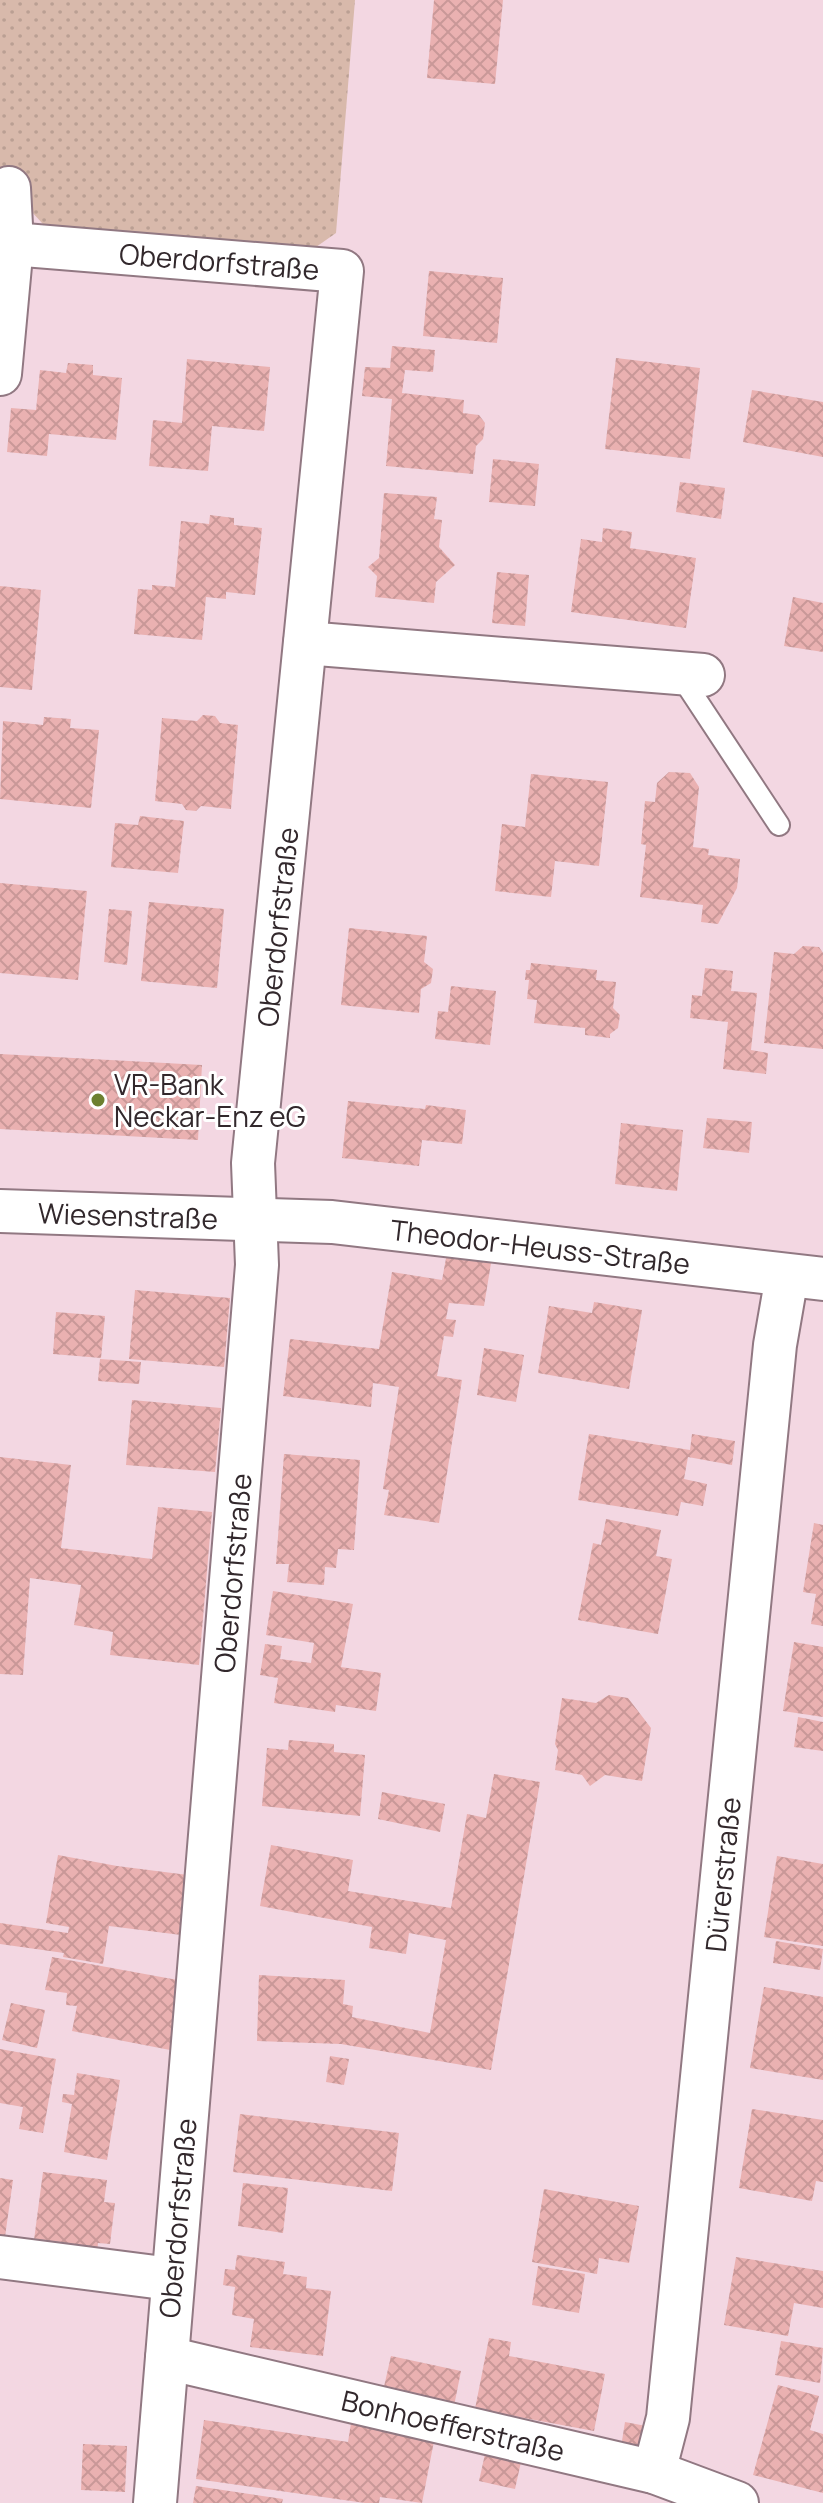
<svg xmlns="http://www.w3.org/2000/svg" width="823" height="2503" font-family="Manrope,sans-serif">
<defs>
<pattern id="garden-dots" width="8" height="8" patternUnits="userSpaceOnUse" patternTransform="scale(2)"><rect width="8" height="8" fill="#d8b9ab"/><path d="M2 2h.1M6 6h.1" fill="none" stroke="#ba9f93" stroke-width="1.8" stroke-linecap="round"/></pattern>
<pattern id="building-cross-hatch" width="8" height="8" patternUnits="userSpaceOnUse" patternTransform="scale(2)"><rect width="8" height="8" fill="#eab1b1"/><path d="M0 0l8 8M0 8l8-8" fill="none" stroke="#c99898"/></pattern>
</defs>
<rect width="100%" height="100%" fill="#f3d7e2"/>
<polygon fill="url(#garden-dots)" points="0,0 355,0 336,233 306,254 52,234 21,200 0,237"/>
<g fill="url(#building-cross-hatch)">
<polygon points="434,0 503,0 495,84 427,78"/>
<polygon points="429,271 503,278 497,343 423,336"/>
<polygon points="392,346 435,350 433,372 405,370 402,393 464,400 463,413 479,415 485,423 483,439 476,446 473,474 386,466 392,399 362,396 365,367 390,368"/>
<polygon points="616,358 700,368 690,459 605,449"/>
<polygon points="187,359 270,367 264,431 212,426 208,471 149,466 153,420 182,423"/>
<polygon points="68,363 93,365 93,375 122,378 116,440 49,434 47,456 7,452 11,408 36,410 40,370 66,373"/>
<polygon points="752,390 823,402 823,457 743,442"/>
<polygon points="493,459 539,464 535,506 489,502"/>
<polygon points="680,482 725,488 721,519 676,512"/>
<polygon points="384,493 437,497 434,519 442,520 439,547 455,565 436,582 434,603 375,597 377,576 368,567 379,558"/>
<polygon points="210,515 234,518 234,525 262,528 255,595 226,592 226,599 206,597 202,640 134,634 138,589 152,590 152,585 175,587 181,521 209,524"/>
<polygon points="603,528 632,532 630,548 696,558 686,628 571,612 581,539 602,542"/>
<polygon points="497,572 529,575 525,626 492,623"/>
<polygon points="0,586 41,590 32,690 0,687"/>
<polygon points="793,597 823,603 823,652 784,646"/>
<polygon points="203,715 215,716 220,723 238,725 231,809 201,806 196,811 186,810 182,804 155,801 162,718 197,721"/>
<polygon points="44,717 71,719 70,728 99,730 91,808 0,799 3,721 43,725"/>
<polygon points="669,772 690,773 699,787 693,847 709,849 708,855 740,859 737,888 718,924 701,922 703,905 640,897 646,845 641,844 645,801 655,802 657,783"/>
<polygon points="531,774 608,782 599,866 555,861 551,897 495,891 502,824 525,827"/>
<polygon points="140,816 184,821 178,873 111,867 115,823 138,825"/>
<polygon points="0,883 87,891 78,980 0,973"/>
<polygon points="149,902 224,909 217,988 141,981"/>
<polygon points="109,909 132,911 127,965 104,962"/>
<polygon points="349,928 427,936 424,962 433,969 431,983 421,989 419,1013 341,1005"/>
<polygon points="803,946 819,947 823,953 823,1049 764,1043 774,952 794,954"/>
<polygon points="531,963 597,970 596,980 616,982 613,1008 620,1015 618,1028 610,1034 610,1038 585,1035 585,1028 534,1023 537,1000 527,999 529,980 525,980 526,970 530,970"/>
<polygon points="705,968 733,971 731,991 757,993 751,1050 768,1053 766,1074 723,1069 728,1022 690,1018 692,995 702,996"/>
<polygon points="451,986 496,991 490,1045 435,1039 438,1011 448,1012"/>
<polygon points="0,1054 202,1065 198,1140 0,1129"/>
<polygon points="348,1101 425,1109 426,1105 466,1110 462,1144 422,1140 419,1166 342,1158"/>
<polygon points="707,1118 752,1122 749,1153 703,1148"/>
<polygon points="621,1123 683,1130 677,1191 615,1184"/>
<polygon points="447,1253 492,1257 484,1306 449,1303 446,1319 456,1320 453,1337 444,1336 437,1376 462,1380 439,1523 384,1515 389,1490 383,1489 399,1387 373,1383 371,1407 283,1396 290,1339 379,1349 392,1272 442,1280"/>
<polygon points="135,1290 230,1298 224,1367 129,1359"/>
<polygon points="594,1302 642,1310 629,1389 538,1373 549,1306 592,1313"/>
<polygon points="56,1312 105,1316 101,1358 53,1354"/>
<polygon points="484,1348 524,1355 516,1402 477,1395"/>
<polygon points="100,1359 141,1362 139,1384 98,1381"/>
<polygon points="132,1400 221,1408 215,1472 126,1465"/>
<polygon points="589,1434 690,1450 692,1434 735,1441 732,1465 688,1457 684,1479 707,1484 703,1506 681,1502 678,1516 578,1500"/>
<polygon points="284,1454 360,1460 354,1550 338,1549 336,1568 325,1567 324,1585 287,1582 289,1564 276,1564"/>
<polygon points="0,1457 71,1465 61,1548 152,1559 158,1507 212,1512 199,1665 110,1655 113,1632 74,1625 81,1585 30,1578 23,1675 0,1674"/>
<polygon points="606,1519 661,1530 656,1556 672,1559 658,1634 578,1620 593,1543 601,1545"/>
<polygon points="814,1523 823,1525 823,1626 811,1624 816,1594 803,1592"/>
<polygon points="273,1591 353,1604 341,1667 381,1673 376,1711 336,1705 335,1712 274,1703 278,1678 260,1675 265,1644 282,1646 280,1659 311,1663 314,1643 266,1635"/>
<polygon points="794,1642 823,1647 823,1717 783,1711"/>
<polygon points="609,1695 628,1698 651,1728 642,1781 605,1775 590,1786 582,1775 555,1770 558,1750 555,1744 562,1698 596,1703"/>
<polygon points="798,1717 823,1722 823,1751 794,1747"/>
<polygon points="289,1740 334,1744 334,1752 365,1755 360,1816 262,1806 267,1748 288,1750"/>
<polygon points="494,1774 540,1782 491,2070 341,2044 257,2041 259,1975 345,1980 343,2004 353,2006 352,2017 430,2033 446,1940 409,1933 406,1954 369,1948 372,1927 260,1906 271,1845 353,1860 348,1891 451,1908 467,1814 486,1818"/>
<polygon points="382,1792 445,1804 440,1832 378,1819"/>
<polygon points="58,1855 117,1866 188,1875 181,1935 109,1926 103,1964 63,1957 64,1953 0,1944 0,1923 68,1933 69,1927 46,1923"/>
<polygon points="777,1856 823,1864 823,1946 764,1937"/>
<polygon points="776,1941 823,1949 820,1970 773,1963"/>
<polygon points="52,1957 183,1981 170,2050 72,2031 77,2006 66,2005 67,1993 45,1990"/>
<polygon points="764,1987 823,1997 823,2080 750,2068"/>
<polygon points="11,2003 45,2010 37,2048 2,2040"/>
<polygon points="0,2049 56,2059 43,2133 19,2129 23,2107 0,2103"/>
<polygon points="330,2056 349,2059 344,2085 326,2082"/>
<polygon points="77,2073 120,2080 107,2160 64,2152 72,2104 62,2102 63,2094 74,2095"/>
<polygon points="752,2109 823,2120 823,2182 816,2181 812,2201 739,2188"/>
<polygon points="240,2114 399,2133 392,2191 233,2172"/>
<polygon points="43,2172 107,2180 104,2202 115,2203 110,2244 98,2243 96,2264 32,2255"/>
<polygon points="0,2178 13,2180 2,2258 0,2258"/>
<polygon points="243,2183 288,2188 283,2233 238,2226"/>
<polygon points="544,2189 639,2206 629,2263 599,2258 597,2274 532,2262"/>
<polygon points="237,2255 285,2262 283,2274 307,2277 306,2288 331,2291 323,2356 250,2347 254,2319 232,2315 235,2287 223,2285 225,2269 235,2270"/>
<polygon points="736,2257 823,2271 823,2308 794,2303 788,2336 724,2325"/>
<polygon points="538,2266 585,2274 579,2313 532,2305"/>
<polygon points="489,2338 511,2342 509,2356 605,2374 594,2431 475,2409"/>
<polygon points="781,2341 823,2348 820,2383 775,2375"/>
<polygon points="391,2356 461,2371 454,2406 383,2391"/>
<polygon points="778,2385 819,2396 810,2430 823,2434 823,2493 753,2475"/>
<polygon points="353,2411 435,2436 422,2503 380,2497 379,2503 365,2503 196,2479 204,2420 348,2442"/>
<polygon points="625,2422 646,2426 642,2451 621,2447"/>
<polygon points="83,2444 127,2446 125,2492 81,2490"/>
<polygon points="485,2454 521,2462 515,2489 479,2481"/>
<polygon points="196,2486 283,2499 282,2503 193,2503"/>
</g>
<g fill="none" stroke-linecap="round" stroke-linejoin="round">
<defs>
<polyline id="service" points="680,675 779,825"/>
<g id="minor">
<path id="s1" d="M12 244 342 271 253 1163 257 1265 155 2503"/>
<polyline points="0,374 12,244 9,188"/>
<polyline points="305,643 703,675"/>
<path id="s2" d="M0 1211 332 1222 823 1279"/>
<polyline points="0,2257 171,2279"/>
<path id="s3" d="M167 2358 654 2472 737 2503"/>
<path id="s4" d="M654 2472 668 2418 775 1345 787 1276"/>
</g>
</defs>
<use href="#service" stroke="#917882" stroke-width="24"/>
<use href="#minor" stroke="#917882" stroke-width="46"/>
<use href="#service" stroke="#fff" stroke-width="20"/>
<use href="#minor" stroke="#fff" stroke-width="42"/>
</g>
<circle fill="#6c8030" stroke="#fff" stroke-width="3" cx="98" cy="1100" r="8"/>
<g text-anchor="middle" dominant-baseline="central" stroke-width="6" stroke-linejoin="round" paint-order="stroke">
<g font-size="28" fill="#32282c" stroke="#fff">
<text stroke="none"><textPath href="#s1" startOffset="208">Oberdorfstraße</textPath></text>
<text transform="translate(277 927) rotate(-84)">Oberdorfstraße</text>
<text stroke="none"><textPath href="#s2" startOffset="128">Wiesenstraße</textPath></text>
<text stroke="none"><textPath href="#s2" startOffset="542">Theodor-Heuss-Straße</textPath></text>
<text transform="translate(232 1573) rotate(-85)">Oberdorfstraße</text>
<text stroke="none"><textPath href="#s4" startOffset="602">Dürerstraße</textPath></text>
<text transform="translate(177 2218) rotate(-85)">Oberdorfstraße</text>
<text stroke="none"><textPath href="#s3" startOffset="294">Bonhoefferstraße</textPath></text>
</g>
<g font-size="28" fill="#32282c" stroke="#fff" text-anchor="start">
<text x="114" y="1084">VR-Bank<tspan x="114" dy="32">Neckar-Enz eG</tspan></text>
</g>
</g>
</svg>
